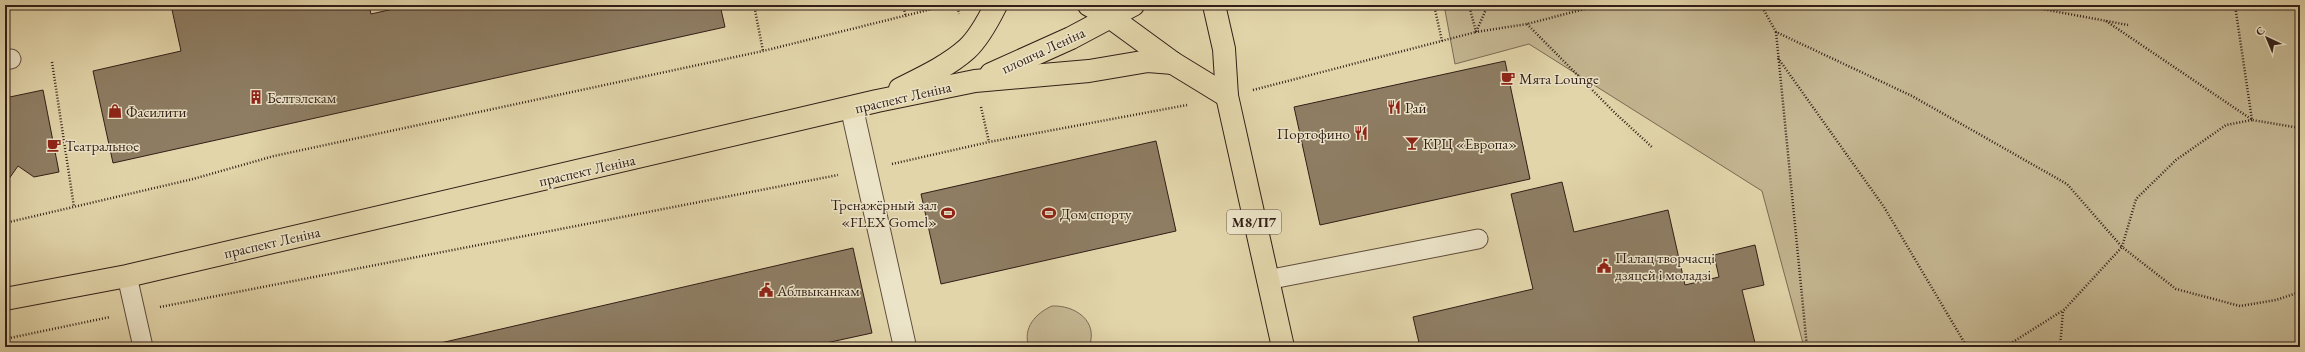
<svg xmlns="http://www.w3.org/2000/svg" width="2305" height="352" font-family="'EB Garamond',serif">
<rect width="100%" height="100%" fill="#e2d5aa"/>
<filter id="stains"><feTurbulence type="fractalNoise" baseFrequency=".005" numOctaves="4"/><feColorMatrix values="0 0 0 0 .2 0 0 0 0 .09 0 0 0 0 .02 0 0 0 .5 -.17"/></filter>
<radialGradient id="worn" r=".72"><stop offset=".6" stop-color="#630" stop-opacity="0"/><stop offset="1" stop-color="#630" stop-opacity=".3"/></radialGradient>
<g fill="#c4b691" stroke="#7b6a54">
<polygon points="1444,5 2300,5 2300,347 1804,347 1762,191 1529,44 1455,64"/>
<path d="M1052 306C1075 305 1099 321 1089 347H1029C1022 328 1036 313 1052 306Z"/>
</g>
<g fill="#8e7d63" stroke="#321e17">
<polygon points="171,5 369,5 371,14 411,5 720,5 725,27 113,163 93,71 181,51"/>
<polygon points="1505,61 1530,179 1320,225 1294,107"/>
<polygon points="43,90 59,172 34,177 18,166 6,183 5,98"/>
<polygon points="1156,141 1176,231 941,284 921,194"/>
<polygon points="1562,182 1574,232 1668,210 1685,285 1719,277 1714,255 1755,245 1764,285 1742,290 1756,347 1420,347 1413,317 1533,289 1511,194"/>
<polygon points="853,248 872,333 826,343 811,347 423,347"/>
</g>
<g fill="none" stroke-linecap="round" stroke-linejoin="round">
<defs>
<g id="service">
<polyline points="5,60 11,59"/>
<polyline points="127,276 143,347"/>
<polyline points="1267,280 1478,239"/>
</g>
<polyline id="minor" points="852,109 905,347"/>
<g id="primary">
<polyline points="1089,5 1110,17 1173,63 1227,96"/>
<polyline points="1214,5 1224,49 1227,96 1283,347"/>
<polyline points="991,74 1071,38 1133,5"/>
<path d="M900 89C922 78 948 66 967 49 979 38 989 19 996 5"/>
<polyline points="5,299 127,276 877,101 975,81 1089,71 1148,61 1173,63"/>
</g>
</defs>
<use href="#service" stroke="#5e4c3c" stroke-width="21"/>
<use href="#minor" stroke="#5e4c3c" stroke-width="24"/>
<use href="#primary" stroke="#321e17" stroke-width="24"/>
<g stroke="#321e17" stroke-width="2.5" stroke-dasharray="1 2" stroke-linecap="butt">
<polyline points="754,5 763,51"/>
<polyline points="903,5 906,17"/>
<polyline points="957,5 959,14"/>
<polyline points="1434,5 1442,41"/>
<polyline points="1469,5 1476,32 1527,24 1600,5"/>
<polyline points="1761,5 1776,32 1912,96 2067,184 2122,247 2063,311 2060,347"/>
<polyline points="2021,5 2128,25"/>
<polyline points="2235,5 2252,120 2300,128"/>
<polyline points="2106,21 2251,119"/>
<polyline points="1527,24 1615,113 1653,148"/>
<polyline points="1776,32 1807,347"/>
<polyline points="1778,58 1884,207 1967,347"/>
<polyline points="52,62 74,207"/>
<polyline points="1253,90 1476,32 1488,5"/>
<polyline points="981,107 989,142"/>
<polyline points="2252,120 2226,125 2176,160 2136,199 2122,247 2176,289 2240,306 2276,300 2300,292"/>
<polyline points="892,164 989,142 1187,105"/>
<polyline points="5,223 193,179 274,156 763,51 948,5"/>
<polyline points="160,307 838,175"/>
<polyline points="5,339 110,317"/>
<polyline points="2005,347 2062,311"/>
</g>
<use href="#service" stroke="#ece4c8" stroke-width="19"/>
<use href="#minor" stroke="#ece4c8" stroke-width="22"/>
<use href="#primary" stroke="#e2d5aa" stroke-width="22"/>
</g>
<defs>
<symbol id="cafe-bare" viewBox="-9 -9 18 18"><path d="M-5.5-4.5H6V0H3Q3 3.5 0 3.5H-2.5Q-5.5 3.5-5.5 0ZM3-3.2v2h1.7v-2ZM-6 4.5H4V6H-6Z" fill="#8f2418" stroke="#ece4c8" stroke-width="2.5" paint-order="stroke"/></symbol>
<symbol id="building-bare" viewBox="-9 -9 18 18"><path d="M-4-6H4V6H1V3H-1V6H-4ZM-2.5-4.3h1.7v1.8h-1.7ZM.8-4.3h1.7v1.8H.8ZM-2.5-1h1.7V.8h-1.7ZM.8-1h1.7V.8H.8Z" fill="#8f2418" stroke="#ece4c8" stroke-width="2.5" paint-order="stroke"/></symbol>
<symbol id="restaurant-bare" viewBox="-9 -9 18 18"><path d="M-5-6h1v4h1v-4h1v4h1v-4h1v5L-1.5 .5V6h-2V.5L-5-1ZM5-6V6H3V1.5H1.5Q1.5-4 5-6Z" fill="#8f2418" stroke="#ece4c8" stroke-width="2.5" paint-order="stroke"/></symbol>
<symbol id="shop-bare" viewBox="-9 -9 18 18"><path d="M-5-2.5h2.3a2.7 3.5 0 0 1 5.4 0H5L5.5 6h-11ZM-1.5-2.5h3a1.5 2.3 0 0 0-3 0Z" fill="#8f2418" stroke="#ece4c8" stroke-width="2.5" paint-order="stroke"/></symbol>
<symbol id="bar-bare" viewBox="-9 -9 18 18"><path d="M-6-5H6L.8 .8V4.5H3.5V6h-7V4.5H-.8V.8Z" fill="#8f2418" stroke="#ece4c8" stroke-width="2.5" paint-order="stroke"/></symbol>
<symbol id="stadium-bare" viewBox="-9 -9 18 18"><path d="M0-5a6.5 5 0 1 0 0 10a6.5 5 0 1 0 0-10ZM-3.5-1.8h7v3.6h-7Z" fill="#8f2418" stroke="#ece4c8" stroke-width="2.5" paint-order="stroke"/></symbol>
<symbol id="civic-bare" viewBox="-9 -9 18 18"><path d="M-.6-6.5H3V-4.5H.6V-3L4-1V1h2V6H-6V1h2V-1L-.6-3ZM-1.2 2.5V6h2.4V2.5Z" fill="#8f2418" stroke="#ece4c8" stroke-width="2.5" paint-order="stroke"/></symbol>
</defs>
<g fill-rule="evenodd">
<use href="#cafe-bare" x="1498" y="68" width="20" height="20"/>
<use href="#building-bare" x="246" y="87" width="20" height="20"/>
<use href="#restaurant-bare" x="1384" y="97" width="20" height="20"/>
<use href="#shop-bare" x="105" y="101" width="20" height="20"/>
<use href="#restaurant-bare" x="1351" y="123" width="20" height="20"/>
<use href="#bar-bare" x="1402" y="133" width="20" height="20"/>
<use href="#cafe-bare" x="44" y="135" width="20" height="20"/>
<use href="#stadium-bare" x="938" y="203" width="20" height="20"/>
<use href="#stadium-bare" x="1039" y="203" width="20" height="20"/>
<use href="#civic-bare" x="1594" y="256" width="20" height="20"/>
<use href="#civic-bare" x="756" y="280" width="20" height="20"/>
</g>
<g text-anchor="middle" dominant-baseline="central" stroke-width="3" stroke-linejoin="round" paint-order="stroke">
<rect fill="#ece4c8" stroke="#6a594c" stroke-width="1" x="1227" y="210" width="54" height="24" rx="3"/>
<g font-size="14" font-weight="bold" fill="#321e17">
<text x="1254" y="222">М8/П7</text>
</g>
<g font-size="15" fill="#321e17" stroke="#ece4c8">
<text transform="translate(1043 50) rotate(-25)">плошча Леніна</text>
<text transform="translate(903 97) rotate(-13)">праспект Леніна</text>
<text transform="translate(587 170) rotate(-13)">праспект Леніна</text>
<text transform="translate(272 242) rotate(-13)">праспект Леніна</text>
</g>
<g font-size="15" fill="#321e17" stroke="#ece4c8" text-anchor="start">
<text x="1519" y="78">Мята Lounge</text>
<text x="267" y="97">Белтэлекам</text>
<text x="1405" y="107">Рай</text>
<text x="126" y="111">Фасилити</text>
<text x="1350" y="133" text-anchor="end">Портофино</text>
<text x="1423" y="143">КРЦ «Европа»</text>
<text x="65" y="145">Театральное</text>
<text x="937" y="204" text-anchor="end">Тренажёрный зал<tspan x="937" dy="17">«FLEX Gomel»</tspan></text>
<text x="1060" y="213">Дом спорту</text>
<text x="1615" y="257">Палац творчасці<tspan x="1615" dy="17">дзяцей і моладзі</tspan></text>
<text x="777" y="290">Аблвыканкам</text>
</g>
</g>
<rect width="2305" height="352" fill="none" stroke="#e2d5aa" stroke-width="20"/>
<rect x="6" y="6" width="2293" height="340" fill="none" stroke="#321e17" stroke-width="2"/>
<rect x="10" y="10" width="2285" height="332" fill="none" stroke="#321e17"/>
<g transform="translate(2267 38) rotate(316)" stroke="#ece4c8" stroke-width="3" paint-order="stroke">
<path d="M0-3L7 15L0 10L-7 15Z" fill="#321e17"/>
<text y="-6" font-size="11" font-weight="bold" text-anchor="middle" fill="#321e17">С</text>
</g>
<rect width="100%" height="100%" filter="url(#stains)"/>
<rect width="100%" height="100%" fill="url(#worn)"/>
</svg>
